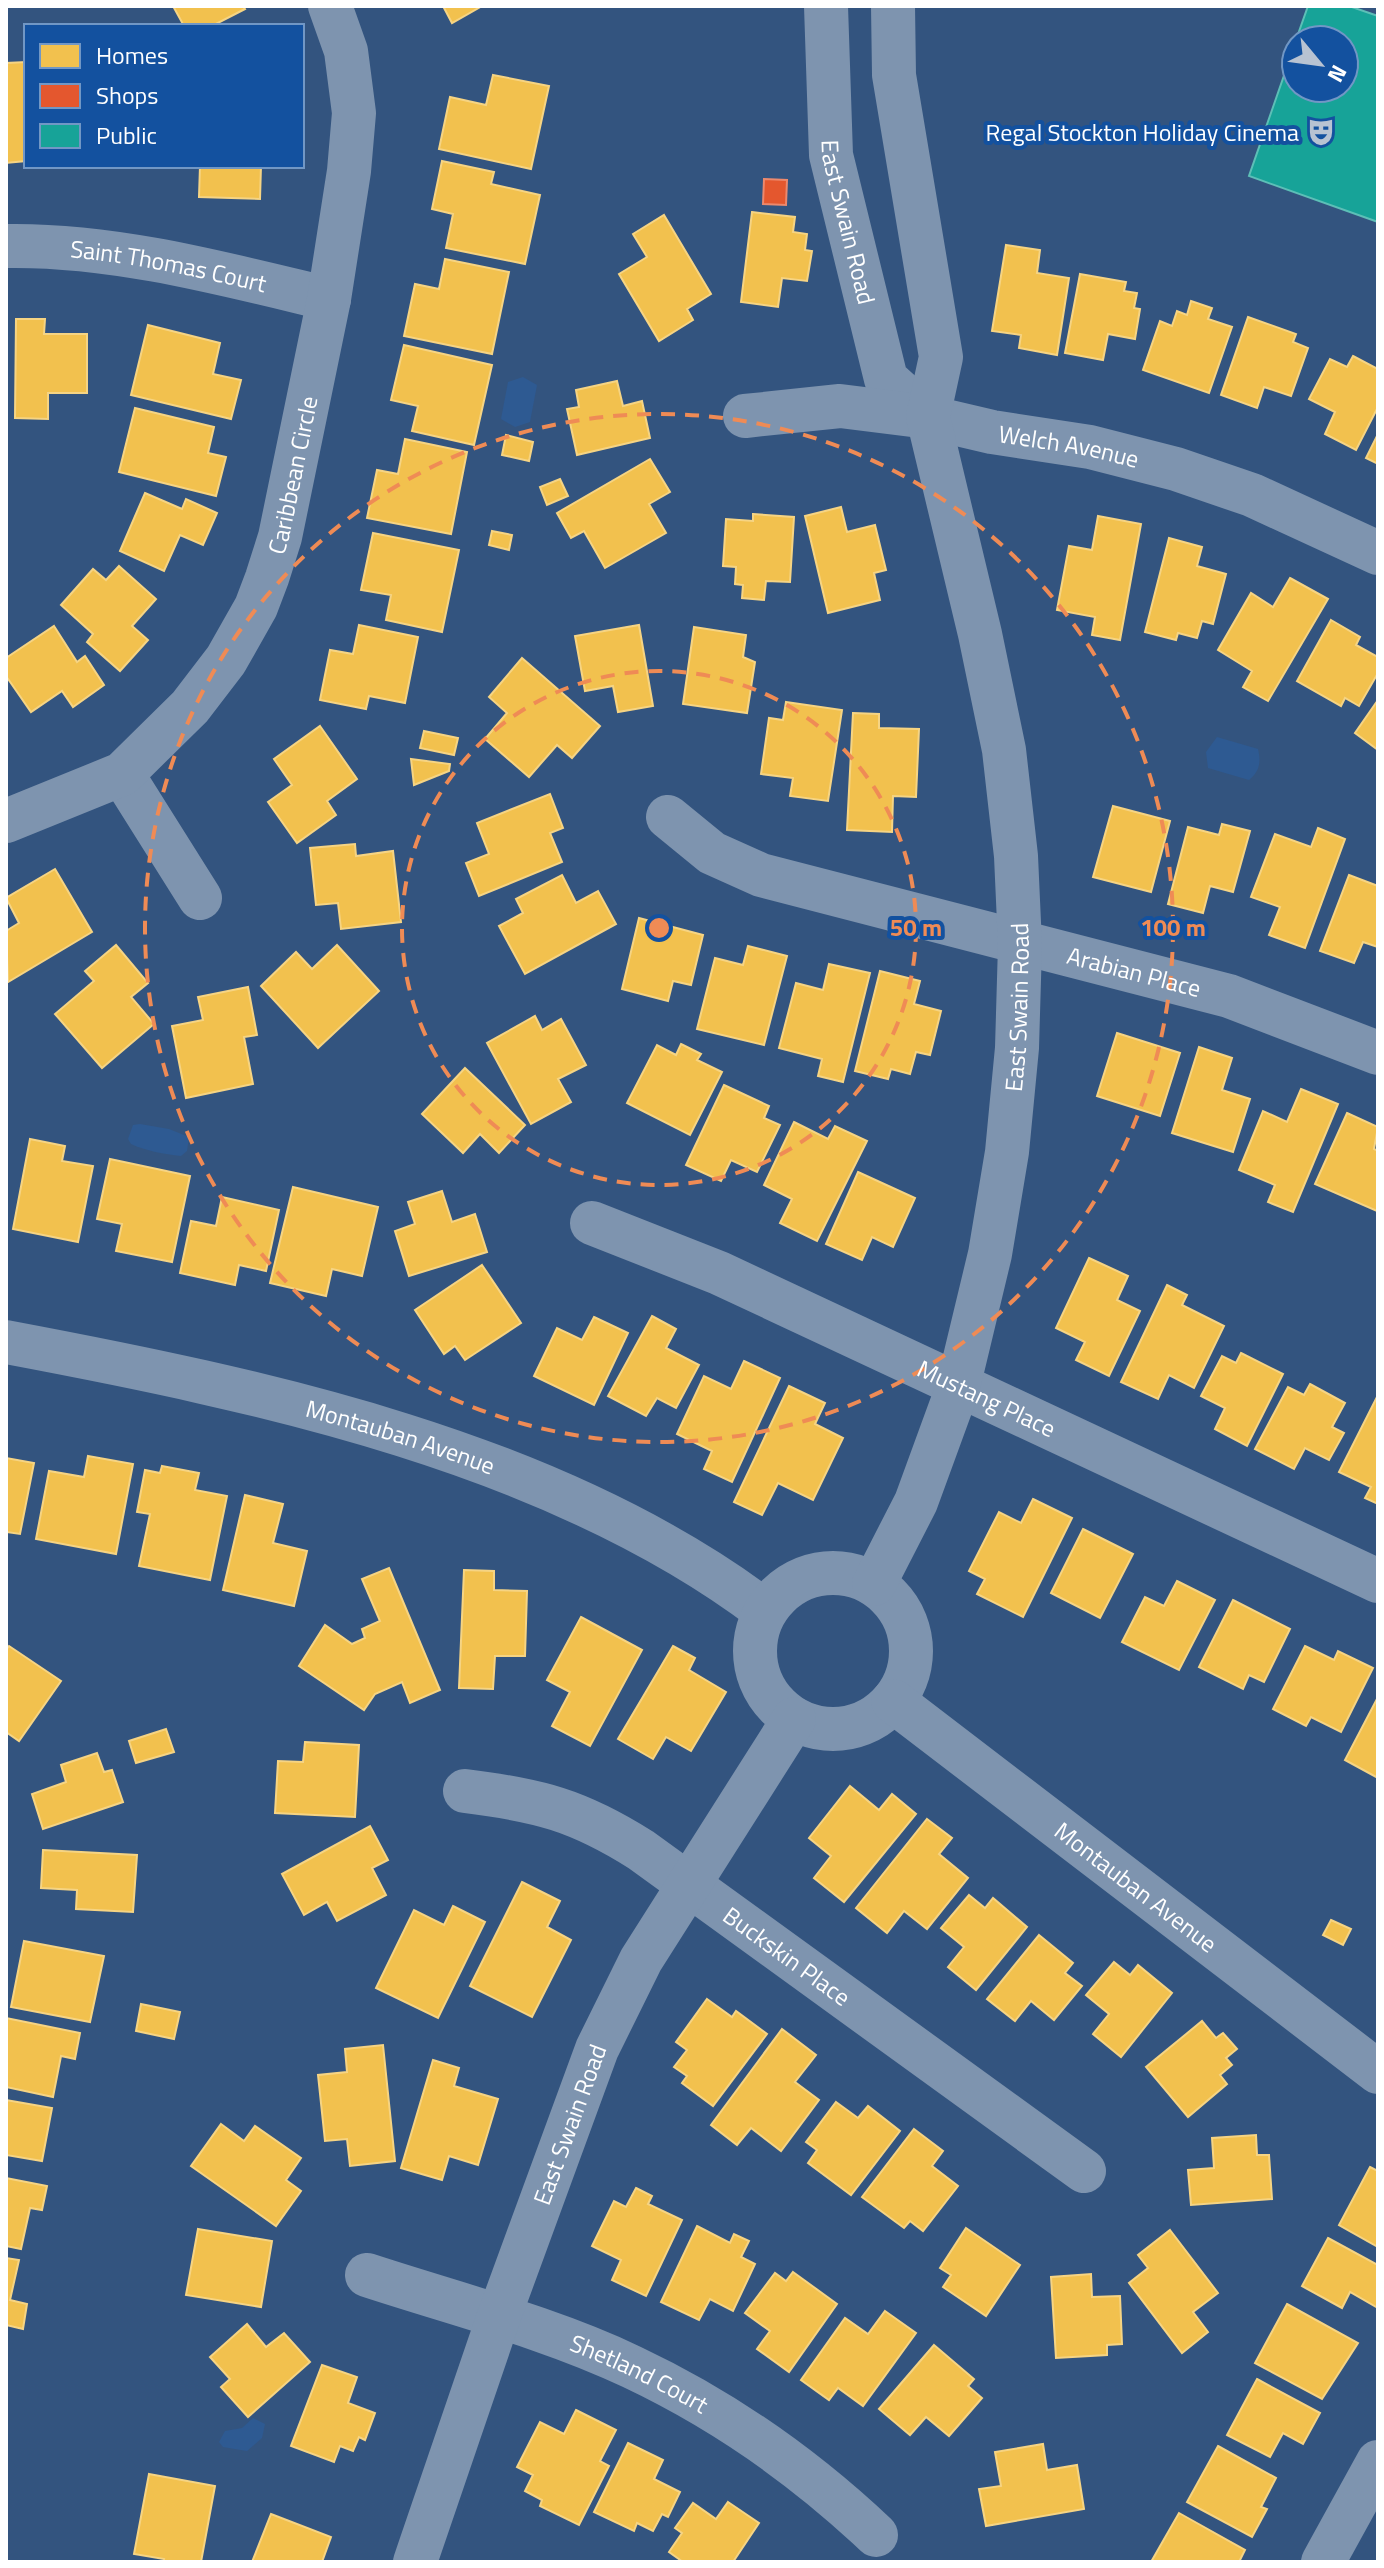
<svg xmlns="http://www.w3.org/2000/svg" width="1384" height="2568" font-family="'Titillium Web',sans-serif">
<rect width="100%" height="100%" fill="#33547f"/>
<g fill="#2e5a92">
<polygon points="523,377 537,385 530,422 515,427 501,419 508,382"/>
<path d="M1217 737 1258 749C1261 762 1260 771 1249 780L1208 768 1206 752Z"/>
<path d="M140 1124 169 1129 189 1137 187 1151 181 1156C164 1154 146 1151 131 1144L128 1139 133 1125Z"/>
<polygon points="253,2418 265,2424 262,2438 247,2451 223,2447 219,2442 225,2431 242,2428"/>
</g>
<g fill="#f2c14e" stroke="#f6d483" stroke-width="2">
<polygon points="173,6 243,6 245,9 212,26 184,26"/>
<polygon points="443,6 482,6 452,23"/>
<polygon points="26,62 26,161 6,163 6,63"/>
<polygon points="493,75 549,86 531,169 439,149 450,97 486,105"/>
<polygon points="442,161 494,172 491,184 540,195 525,264 446,248 453,214 432,209"/>
<polygon points="200,166 261,166 260,199 199,197"/>
<polygon points="752,212 795,217 793,232 807,234 805,250 812,251 807,281 782,278 778,307 741,302"/>
<polygon points="664,215 711,294 687,309 693,320 659,341 619,274 647,257 633,234"/>
<polygon points="1006,245 1040,250 1037,273 1069,278 1057,355 1019,348 1021,335 992,331"/>
<polygon points="445,259 509,272 492,354 404,336 415,284 439,289"/>
<polygon points="1080,274 1126,282 1124,291 1137,293 1134,308 1140,309 1135,339 1108,334 1103,360 1065,353"/>
<polygon points="1191,301 1212,308 1208,319 1232,327 1209,393 1143,370 1160,321 1172,326 1177,311 1187,315"/>
<polygon points="1248,317 1296,334 1293,342 1308,348 1291,396 1264,387 1257,408 1221,395"/>
<polygon points="16,319 45,319 44,334 87,334 87,393 48,393 48,419 15,418"/>
<polygon points="148,325 220,343 213,374 241,380 231,419 131,395"/>
<polygon points="404,345 492,365 474,445 412,431 418,406 391,400"/>
<polygon points="1353,356 1378,369 1378,407 1356,450 1325,434 1335,412 1309,399 1330,359 1347,367"/>
<polygon points="617,381 623,406 642,401 650,438 577,455 567,409 579,407 576,390"/>
<polygon points="135,408 214,427 208,453 226,457 216,496 119,472"/>
<polygon points="1378,434 1378,464 1366,458"/>
<polygon points="506,435 533,442 529,461 502,455"/>
<polygon points="405,439 467,452 451,534 367,518 377,470 398,474"/>
<polygon points="650,459 670,492 649,504 666,533 605,568 584,531 571,538 557,513"/>
<polygon points="560,479 568,496 547,505 540,487"/>
<polygon points="145,493 182,509 186,499 217,513 203,545 180,535 164,571 120,551"/>
<polygon points="841,507 847,532 875,525 886,570 874,573 880,600 828,613 805,516"/>
<polygon points="753,514 794,517 790,582 766,581 764,600 742,598 743,585 735,584 736,567 723,566 726,519 753,521"/>
<polygon points="1098,516 1141,524 1120,640 1092,635 1095,617 1057,610 1069,546 1092,550"/>
<polygon points="492,531 512,535 509,550 489,545"/>
<polygon points="373,533 459,550 442,632 386,620 391,595 361,590"/>
<polygon points="1169,538 1202,547 1197,566 1226,574 1213,624 1202,621 1197,638 1178,633 1176,640 1145,632"/>
<polygon points="119,566 156,599 132,626 148,640 120,671 87,642 93,634 61,605 93,569 106,580"/>
<polygon points="1290,578 1328,599 1268,701 1243,687 1252,671 1218,650 1251,593 1273,607"/>
<polygon points="1331,620 1360,637 1356,645 1378,657 1378,673 1359,706 1345,698 1341,706 1297,681"/>
<polygon points="359,625 418,637 405,703 369,696 366,709 320,700 330,650 353,654"/>
<polygon points="639,625 653,706 618,712 613,686 585,691 575,636"/>
<polygon points="54,626 77,662 85,656 104,685 73,707 62,691 31,712 6,676 6,658"/>
<polygon points="694,627 746,635 743,657 755,662 747,713 683,704"/>
<polygon points="522,658 600,726 572,758 557,745 529,777 485,739 507,713 489,697"/>
<polygon points="1378,700 1378,750 1355,733"/>
<polygon points="786,702 842,710 828,801 790,796 793,778 761,774 769,718 783,720"/>
<polygon points="853,713 879,714 879,728 919,729 916,797 893,796 892,832 847,830"/>
<polygon points="320,726 357,779 327,801 336,815 297,843 268,802 292,785 274,759"/>
<polygon points="424,731 458,738 454,755 420,748"/>
<polygon points="411,759 450,764 449,771 414,785"/>
<polygon points="550,794 563,828 550,833 562,862 479,896 466,863 489,854 477,823"/>
<polygon points="1113,806 1170,821 1151,892 1093,877"/>
<polygon points="1222,824 1250,831 1233,892 1210,886 1203,913 1168,904 1188,827 1219,835"/>
<polygon points="1318,828 1345,839 1305,948 1269,935 1280,907 1251,897 1275,834 1311,847"/>
<polygon points="355,844 356,856 393,851 401,922 341,929 338,903 316,905 310,848"/>
<polygon points="55,869 92,932 8,982 6,931 19,923 6,898"/>
<polygon points="562,875 576,903 598,891 616,924 525,974 499,926 523,913 516,899"/>
<polygon points="1349,875 1378,886 1378,947 1363,942 1354,963 1320,951"/>
<polygon points="639,918 703,935 691,985 673,981 668,1001 622,989"/>
<polygon points="116,945 148,983 131,997 154,1024 102,1068 55,1014 94,981 85,971"/>
<polygon points="337,945 379,991 318,1048 261,986 296,952 312,969"/>
<polygon points="748,946 787,956 764,1045 697,1029 715,958 743,965"/>
<polygon points="829,964 870,973 843,1082 818,1076 822,1059 779,1048 796,983 823,990"/>
<polygon points="880,971 920,981 914,1004 941,1011 930,1055 916,1052 910,1074 891,1069 888,1079 855,1071"/>
<polygon points="248,987 257,1035 244,1037 253,1084 186,1098 172,1026 203,1020 198,997"/>
<polygon points="535,1016 542,1030 561,1019 586,1065 558,1079 571,1102 531,1124 487,1043"/>
<polygon points="1117,1033 1180,1053 1160,1116 1097,1096"/>
<polygon points="681,1044 701,1054 697,1060 722,1072 690,1135 627,1103 657,1045 676,1055"/>
<polygon points="1199,1047 1232,1058 1222,1090 1250,1099 1233,1152 1172,1133"/>
<polygon points="465,1068 525,1125 499,1153 480,1134 463,1153 422,1114"/>
<polygon points="724,1085 769,1106 764,1118 780,1125 757,1172 731,1160 721,1181 686,1165"/>
<polygon points="1301,1089 1338,1104 1293,1212 1268,1202 1275,1185 1239,1170 1263,1111 1287,1122"/>
<polygon points="1347,1113 1378,1127 1374,1149 1378,1151 1377,1211 1315,1184"/>
<polygon points="794,1122 828,1139 835,1126 867,1141 817,1241 780,1223 792,1199 764,1185"/>
<polygon points="30,1139 65,1146 62,1161 93,1166 78,1242 13,1229"/>
<polygon points="110,1159 190,1176 172,1262 116,1251 122,1224 97,1219"/>
<polygon points="858,1172 915,1198 893,1247 872,1237 862,1260 826,1244"/>
<polygon points="293,1187 378,1207 362,1276 332,1269 326,1296 270,1283"/>
<polygon points="442,1191 452,1222 475,1214 487,1252 409,1276 395,1231 415,1224 408,1202"/>
<polygon points="222,1197 279,1210 266,1271 239,1265 235,1285 180,1273 191,1221 216,1226"/>
<polygon points="1089,1258 1128,1276 1117,1300 1140,1311 1109,1376 1076,1360 1085,1342 1056,1328"/>
<polygon points="482,1265 521,1323 465,1360 455,1346 444,1354 415,1310"/>
<polygon points="1167,1285 1187,1295 1182,1305 1224,1326 1194,1388 1169,1375 1158,1399 1121,1382"/>
<polygon points="652,1316 676,1329 666,1348 699,1365 676,1408 657,1398 646,1416 608,1396"/>
<polygon points="594,1317 628,1333 594,1405 534,1376 557,1328 582,1340"/>
<polygon points="1241,1353 1283,1374 1247,1446 1215,1429 1225,1408 1201,1396 1222,1356 1236,1363"/>
<polygon points="744,1361 780,1378 732,1482 704,1469 712,1451 677,1434 704,1376 731,1389"/>
<polygon points="1310,1384 1345,1403 1332,1427 1344,1433 1329,1460 1305,1448 1294,1469 1255,1449 1288,1387 1304,1395"/>
<polygon points="789,1386 825,1403 815,1424 843,1438 813,1500 778,1483 762,1515 734,1502"/>
<polygon points="1378,1395 1378,1504 1365,1498 1371,1487 1339,1472"/>
<polygon points="88,1456 133,1464 116,1554 36,1539 49,1471 84,1477"/>
<polygon points="6,1458 34,1463 20,1534 6,1532"/>
<polygon points="162,1466 199,1473 195,1490 227,1496 210,1580 139,1566 150,1514 137,1512 145,1470 160,1473"/>
<polygon points="245,1495 283,1504 273,1543 307,1551 294,1606 223,1590"/>
<polygon points="1033,1499 1072,1518 1023,1617 977,1594 985,1579 969,1571 999,1512 1021,1523"/>
<polygon points="1083,1529 1133,1554 1100,1618 1051,1593"/>
<polygon points="389,1568 440,1690 410,1703 402,1682 375,1694 364,1710 299,1666 325,1625 352,1644 365,1638 362,1629 380,1621 362,1579"/>
<polygon points="464,1570 494,1571 494,1590 527,1591 525,1656 495,1656 493,1689 459,1688"/>
<polygon points="1177,1581 1215,1600 1179,1670 1122,1642 1145,1597 1164,1606"/>
<polygon points="1233,1600 1290,1629 1264,1682 1249,1675 1243,1689 1199,1667"/>
<polygon points="581,1617 642,1650 590,1746 552,1726 570,1692 547,1680"/>
<polygon points="9,1646 61,1681 19,1741 6,1732 6,1650"/>
<polygon points="673,1646 695,1658 689,1670 726,1692 691,1751 666,1737 653,1759 618,1739"/>
<polygon points="1305,1646 1334,1660 1338,1651 1373,1668 1341,1732 1311,1717 1306,1726 1273,1709"/>
<polygon points="1378,1697 1378,1778 1345,1760"/>
<polygon points="166,1729 174,1752 136,1763 129,1741"/>
<polygon points="305,1742 359,1745 355,1817 275,1813 278,1761 303,1762"/>
<polygon points="97,1753 104,1772 112,1770 123,1802 43,1829 32,1794 66,1782 61,1765"/>
<polygon points="850,1786 879,1810 892,1794 916,1814 844,1902 814,1878 831,1856 809,1838"/>
<polygon points="927,1819 952,1838 939,1854 968,1878 927,1929 904,1911 887,1933 856,1908"/>
<polygon points="370,1826 388,1860 372,1868 386,1895 337,1921 327,1902 304,1915 282,1874"/>
<polygon points="43,1850 137,1855 133,1912 76,1909 77,1890 41,1888"/>
<polygon points="522,1882 560,1901 547,1927 571,1940 532,2017 470,1986"/>
<polygon points="969,1895 985,1908 993,1898 1027,1927 976,1990 948,1967 964,1947 941,1928"/>
<polygon points="453,1906 485,1922 438,2018 376,1988 414,1910 444,1925"/>
<polygon points="1331,1920 1351,1929 1343,1945 1323,1935"/>
<polygon points="1039,1935 1073,1963 1065,1973 1082,1986 1054,2020 1031,2001 1015,2021 987,1999"/>
<polygon points="24,1941 104,1956 90,2022 11,2007"/>
<polygon points="1114,1962 1130,1975 1138,1965 1172,1993 1121,2057 1093,2034 1109,2014 1086,1995"/>
<polygon points="707,1999 732,2017 736,2011 767,2034 713,2106 682,2083 687,2076 674,2067 687,2050 676,2042"/>
<polygon points="141,2004 180,2012 174,2039 136,2031"/>
<polygon points="6,2018 80,2033 75,2059 61,2056 53,2097 6,2087"/>
<polygon points="1202,2021 1216,2038 1223,2033 1237,2049 1226,2058 1232,2065 1220,2075 1227,2084 1188,2117 1146,2067"/>
<polygon points="782,2029 816,2055 795,2082 819,2100 781,2151 751,2128 737,2145 711,2125"/>
<polygon points="383,2045 395,2161 350,2166 347,2139 325,2141 318,2075 347,2072 345,2049"/>
<polygon points="433,2060 459,2068 454,2086 498,2099 478,2165 449,2156 442,2180 401,2168"/>
<polygon points="6,2100 52,2108 42,2161 6,2155"/>
<polygon points="836,2102 858,2118 868,2106 900,2131 851,2195 808,2163 817,2150 806,2142"/>
<polygon points="221,2124 244,2141 255,2126 301,2158 286,2180 301,2191 276,2226 191,2166"/>
<polygon points="914,2129 943,2151 932,2166 958,2186 923,2231 910,2221 904,2228 862,2197"/>
<polygon points="1256,2135 1257,2155 1269,2155 1272,2199 1191,2205 1188,2170 1214,2168 1212,2138"/>
<polygon points="1370,2167 1378,2171 1378,2247 1339,2225"/>
<polygon points="6,2178 47,2186 42,2210 30,2208 21,2249 6,2246"/>
<polygon points="636,2188 652,2196 648,2204 682,2220 646,2296 612,2280 621,2260 592,2246 614,2201 626,2207"/>
<polygon points="697,2226 730,2243 734,2234 749,2241 741,2257 755,2264 733,2311 710,2299 699,2320 661,2302"/>
<polygon points="966,2228 1020,2265 986,2316 943,2287 951,2275 940,2268"/>
<polygon points="198,2229 272,2241 261,2307 186,2295"/>
<polygon points="1170,2230 1218,2293 1193,2312 1208,2332 1182,2353 1129,2283 1148,2268 1138,2255"/>
<polygon points="1328,2238 1378,2265 1378,2308 1350,2292 1342,2308 1302,2286"/>
<polygon points="6,2258 19,2260 10,2300 27,2304 23,2329 6,2325"/>
<polygon points="793,2272 837,2304 789,2372 757,2349 770,2331 745,2313 775,2273 786,2281"/>
<polygon points="1091,2274 1092,2297 1120,2296 1122,2344 1107,2345 1107,2355 1056,2358 1051,2277"/>
<polygon points="1287,2304 1358,2343 1322,2399 1255,2363"/>
<polygon points="885,2311 916,2333 863,2406 838,2388 829,2400 801,2380 845,2318 868,2334"/>
<polygon points="247,2324 266,2347 284,2333 310,2362 248,2417 221,2387 230,2379 210,2357"/>
<polygon points="934,2345 974,2379 968,2386 982,2398 949,2436 926,2417 910,2435 879,2409"/>
<polygon points="322,2365 357,2377 348,2403 375,2413 365,2440 359,2437 353,2451 340,2446 334,2462 291,2446"/>
<polygon points="1257,2379 1320,2413 1303,2444 1283,2433 1270,2457 1227,2435"/>
<polygon points="576,2410 616,2430 600,2461 609,2466 579,2525 540,2506 542,2500 525,2491 533,2475 517,2467 540,2422 564,2434"/>
<polygon points="628,2443 663,2460 654,2479 680,2492 668,2517 662,2514 653,2531 637,2523 634,2531 594,2512"/>
<polygon points="1043,2444 1047,2470 1077,2465 1084,2509 986,2526 979,2489 1001,2486 995,2452"/>
<polygon points="1218,2446 1276,2478 1261,2507 1267,2509 1252,2537 1187,2502"/>
<polygon points="149,2474 215,2486 201,2562 163,2562 164,2559 134,2554"/>
<polygon points="728,2502 759,2523 733,2562 683,2562 669,2552 682,2533 675,2528 693,2503 716,2519"/>
<polygon points="1179,2513 1245,2550 1239,2562 1151,2562"/>
<polygon points="271,2514 331,2537 322,2562 252,2562"/>
</g>
<polygon fill="#e4572e" stroke="#ec896d" stroke-width="2" points="764,179 787,180 786,205 763,204"/>
<polygon fill="#17a398" stroke="#5dbfb7" stroke-width="2" points="1308,6 1349,6 1378,16 1378,222 1249,176 1296,41 1296,88 1344,88 1344,40 1296,40"/>
<g fill="none" stroke-linecap="round" stroke-linejoin="round">
<g stroke="#7e94af" stroke-width="44">
<path id="s1" d="M826 6 831 155 886 379 928 417"/>
<path id="s2" d="M6 246C113 244 225 274 329 299"/>
<path id="s3" d="M745 416 840 406 928 417 992 432 1090 447 1176 469 1252 495 1378 553"/>
<polyline points="122,774 200,898"/>
<path id="s4" d="M668 817 712 853 761 875 1229 996 1378 1053"/>
<path id="s5" d="M6 821 122 774 190 707 226 660 256 607 267 578 280 537 329 299 349 171 354 113 346 51 330 6"/>
<path id="s6" d="M592 1223 719 1273 1378 1581"/>
<path id="s7" d="M6 1342C261 1390 555 1452 765 1611"/>
<circle cx="833" cy="1651" r="78"/>
<path id="s8" d="M874 1584 916 1502 958 1387 990 1254 1007 1152 1017 1048 1020 945 1016 856 1004 750 980 634 928 417 941 357 894 75 893 6"/>
<path id="s9" d="M893 1701 1378 2072"/>
<path id="s10" d="M465 1791C538 1800 578 1810 641 1850L1084 2171"/>
<path id="s11" d="M367 2275C455 2304 548 2327 632 2367 723 2410 803 2466 876 2535"/>
<path id="s12" d="M415 2562 498 2319 597 2049 641 1960 794 1719"/>
<polyline points="1323,2562 1378,2462"/>
</g>
</g>
<g fill="none" stroke="#ef8b55" stroke-width="4" stroke-dasharray="14 10">
<circle cx="659" cy="928" r="257"/>
<circle cx="659" cy="928" r="514"/>
</g>
<defs>
<symbol id="theatre-bare" viewBox="-9 -9 18 18"><path d="M-5-5.5Q0-4 5-5.5V0Q5 5 0 6Q-5 5-5 0ZM-3.3-2.5H-1v1.5H-3.3ZM1-2.5H3.3v1.5H1ZM-2.8 1Q0 5.5 2.8 1Z" fill="#b8c3d2" stroke="#13519f" stroke-width="2.5" paint-order="stroke"/></symbol>
</defs>
<g fill-rule="evenodd">
<use href="#theatre-bare" x="1301" y="112" width="40" height="40"/>
</g>
<g text-anchor="middle" dominant-baseline="central" stroke-width="8" stroke-linejoin="round" paint-order="stroke">
<g font-size="24" fill="#fff" stroke="#13519f" text-anchor="end">
<text x="1299" y="132">Regal Stockton Holiday Cinema</text>
</g>
<g font-size="24" fill="#fff" stroke="#13519f">
<text stroke="none"><textPath href="#s1" startOffset="218">East Swain Road</textPath></text>
<text stroke="none"><textPath href="#s2" startOffset="164">Saint Thomas Court</textPath></text>
<text stroke="none"><textPath href="#s3" startOffset="328">Welch Avenue</textPath></text>
<text stroke="none"><textPath href="#s5" startOffset="478">Caribbean Circle</textPath></text>
<text stroke="none"><textPath href="#s4" startOffset="496">Arabian Place</textPath></text>
<text stroke="none"><textPath href="#s8" startOffset="600">East Swain Road</textPath></text>
<text stroke="none"><textPath href="#s6" startOffset="432">Mustang Place</textPath></text>
<text stroke="none"><textPath href="#s7" startOffset="406">Montauban Avenue</textPath></text>
<text stroke="none"><textPath href="#s9" startOffset="306">Montauban Avenue</textPath></text>
<text stroke="none"><textPath href="#s10" startOffset="368">Buckskin Place</textPath></text>
<text stroke="none"><textPath href="#s12" startOffset="464">East Swain Road</textPath></text>
<text stroke="none"><textPath href="#s11" startOffset="290">Shetland Court</textPath></text>
</g>
</g>
<circle cx="659" cy="928" r="12" fill="#ef8b55" stroke="#13519f" stroke-width="4"/>
<g font-size="24" text-anchor="middle" font-weight="bold" fill="#ef8b55" stroke="#13519f" stroke-width="8" stroke-linejoin="round" paint-order="stroke">
<text x="916" y="936">50 m</text>
<text x="1173" y="936">100 m</text>
</g>
<rect width="1384" height="2568" fill="none" stroke="#ffffff" stroke-width="16"/>
<rect x="24" y="24" width="280" height="144" fill="#13519f" stroke="#7197c5" stroke-width="2"/>
<rect x="40" y="44" width="40" height="24" fill="#f2c14e" stroke="#7197c5" stroke-width="2"/>
<text x="96" y="64" font-size="24" fill="#ffffff">Homes</text>
<rect x="40" y="84" width="40" height="24" fill="#e4572e" stroke="#7197c5" stroke-width="2"/>
<text x="96" y="104" font-size="24" fill="#ffffff">Shops</text>
<rect x="40" y="124" width="40" height="24" fill="#17a398" stroke="#7197c5" stroke-width="2"/>
<text x="96" y="144" font-size="24" fill="#ffffff">Public</text>
<g transform="translate(1320 64) rotate(119)"><circle r="38" fill="#13519f" stroke="#7197c5" stroke-width="2"/>
<path d="M0-6L14 30L0 20L-14 30Z" fill="#b8c3d2"/>
<text y="-12" font-size="22" font-weight="bold" text-anchor="middle" fill="#ffffff">N</text>
</g>
</svg>
